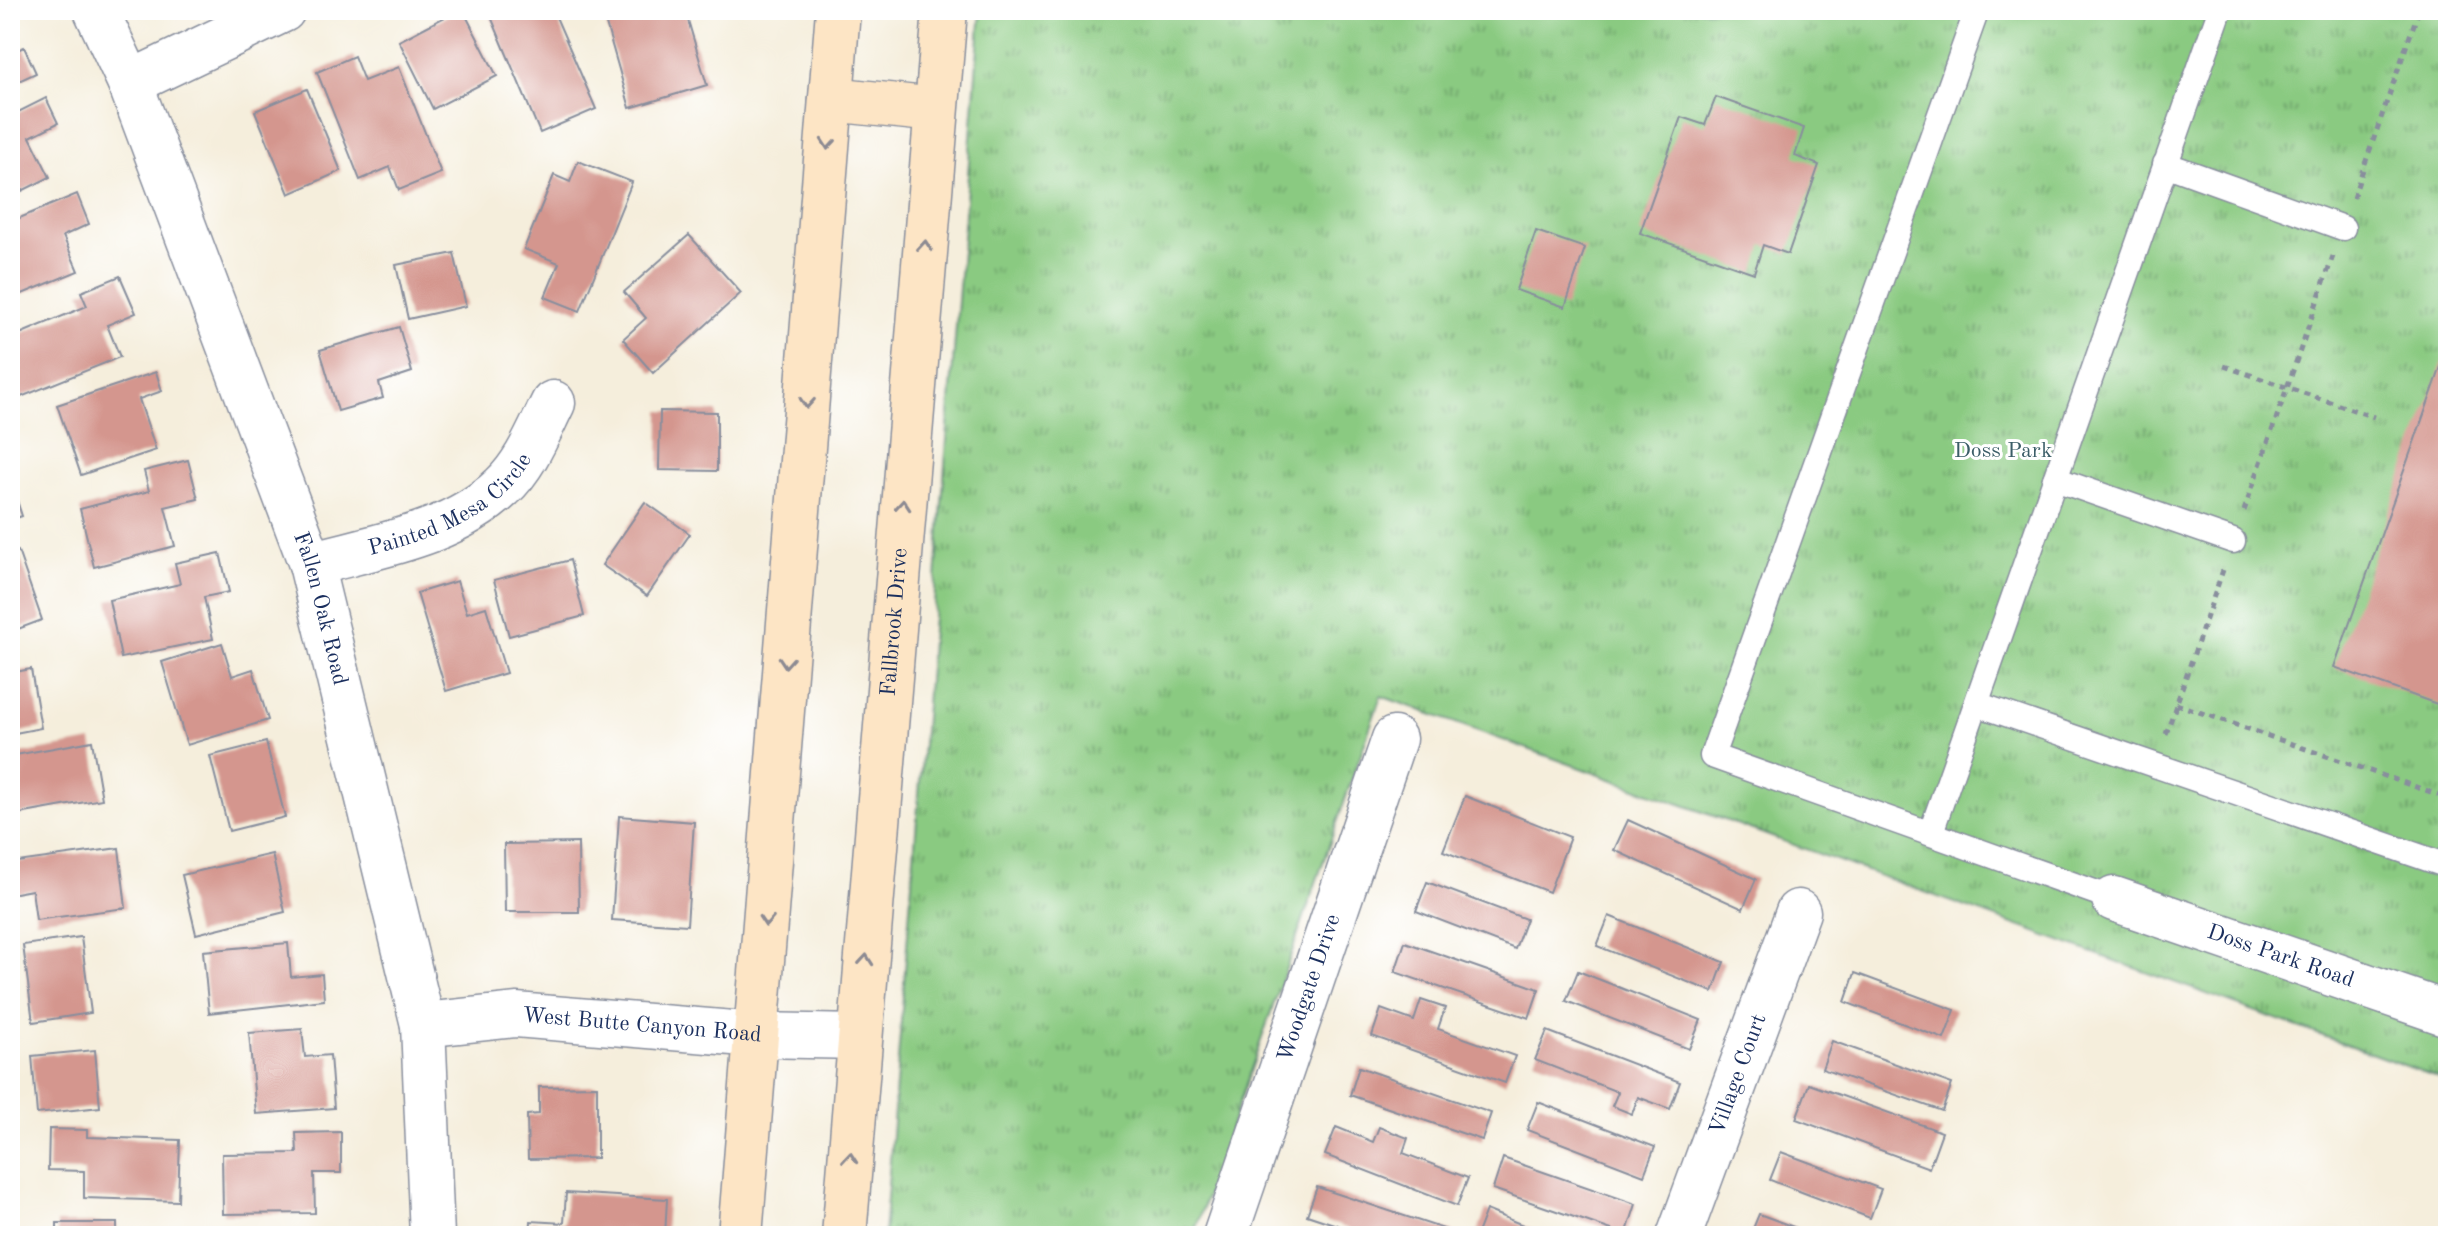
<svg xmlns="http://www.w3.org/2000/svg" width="2458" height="1246" font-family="'Old Standard TT',serif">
<defs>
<pattern id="park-tufts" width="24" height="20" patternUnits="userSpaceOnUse" patternTransform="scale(2)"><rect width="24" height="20" fill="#8aca81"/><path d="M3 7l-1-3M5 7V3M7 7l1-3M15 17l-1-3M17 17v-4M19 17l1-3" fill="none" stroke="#70a46d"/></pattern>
</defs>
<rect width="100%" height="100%" fill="#fff"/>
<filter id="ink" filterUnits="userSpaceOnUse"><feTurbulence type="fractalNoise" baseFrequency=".0125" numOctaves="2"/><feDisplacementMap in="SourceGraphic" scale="16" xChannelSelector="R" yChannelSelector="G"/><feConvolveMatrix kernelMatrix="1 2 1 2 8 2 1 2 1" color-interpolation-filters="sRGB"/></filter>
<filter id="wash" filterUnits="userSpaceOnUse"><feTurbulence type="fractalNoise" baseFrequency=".006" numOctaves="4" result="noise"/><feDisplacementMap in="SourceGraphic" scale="32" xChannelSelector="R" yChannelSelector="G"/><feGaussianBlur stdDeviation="1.8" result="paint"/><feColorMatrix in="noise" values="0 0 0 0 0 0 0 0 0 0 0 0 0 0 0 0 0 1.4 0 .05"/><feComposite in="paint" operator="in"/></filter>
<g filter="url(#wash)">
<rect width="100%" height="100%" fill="#f5eedc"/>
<polygon fill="url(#park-tufts)" stroke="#527c70" stroke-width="2" points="981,10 2448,10 2448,1081 1381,696 1193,1236 884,1236"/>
<g id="blocks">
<g fill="#d4968e">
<polygon points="458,10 463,10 497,76 433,109 399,41"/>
<polygon points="494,10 553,10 596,109 540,133 489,12"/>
<polygon points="602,10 685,10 707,85 630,108"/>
<polygon points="24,47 36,73 10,85 10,53"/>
<polygon points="354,56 364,81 399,67 441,173 399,190 390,167 360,180 317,72"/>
<polygon points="307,89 341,171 289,194 255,111"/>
<polygon points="1716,97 1804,128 1795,156 1819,165 1788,254 1763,245 1754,273 1640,233 1681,117 1705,125"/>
<polygon points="46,98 58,123 30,137 50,177 10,197 10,116"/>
<polygon points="578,161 632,182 580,311 545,297 559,263 524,249 554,175 570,182"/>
<polygon points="77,194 89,224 63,236 78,271 10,299 10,222"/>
<polygon points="1536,231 1585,248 1565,307 1516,290"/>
<polygon points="689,235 741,293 653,373 623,339 646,318 624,292"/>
<polygon points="454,253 466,306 408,319 396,265"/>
<polygon points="120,276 136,313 107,325 120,357 16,399 10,384 10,338 87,306 81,292"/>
<polygon points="399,327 412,372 379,383 383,398 338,411 320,350"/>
<polygon points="2448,347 2448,708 2334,667"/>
<polygon points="156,372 162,391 139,399 156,450 81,475 57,405"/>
<polygon points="660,411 717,412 717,471 659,470"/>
<polygon points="188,460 198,499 165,507 175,546 94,567 80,509 149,491 144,471"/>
<polygon points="10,479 22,516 10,520"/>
<polygon points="645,502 690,534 647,596 602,565"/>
<polygon points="18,551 42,620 10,632 10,553"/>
<polygon points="220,553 229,592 204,597 213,639 121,658 109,600 180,584 175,563"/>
<polygon points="570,560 584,616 509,636 494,580"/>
<polygon points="457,581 467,613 486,607 506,673 446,691 417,593"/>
<polygon points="222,643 232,676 253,669 268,720 187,745 162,662"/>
<polygon points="31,669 41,728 10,734 10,673"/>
<polygon points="92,741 102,799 19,814 10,756"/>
<polygon points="266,742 285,817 229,831 210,756"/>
<polygon points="1465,796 1570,837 1549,892 1443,851"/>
<polygon points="619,816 694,822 687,925 612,920"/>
<polygon points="1628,820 1756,879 1743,909 1614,850"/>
<polygon points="578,843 579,912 505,912 504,844"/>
<polygon points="119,848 126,908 36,920 32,890 10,894 10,863"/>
<polygon points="272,854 285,912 196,934 182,875"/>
<polygon points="1427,882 1526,919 1515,949 1416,911"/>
<polygon points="1609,916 1724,962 1713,992 1597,946"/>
<polygon points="81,937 91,1013 33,1022 23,945"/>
<polygon points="1405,942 1539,989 1529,1018 1395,972"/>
<polygon points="288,943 291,977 322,974 324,1000 209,1013 203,951"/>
<polygon points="1578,971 1701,1020 1689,1049 1566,1001"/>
<polygon points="1855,973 1955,1010 1944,1039 1845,1002"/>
<polygon points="1421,1000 1445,1008 1438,1029 1515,1056 1505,1083 1372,1036 1381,1009 1414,1021"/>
<polygon points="302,1029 305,1057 330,1055 334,1108 256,1114 249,1033"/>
<polygon points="1547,1031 1680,1082 1670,1109 1638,1097 1632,1114 1612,1106 1618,1092 1535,1060"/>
<polygon points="1832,1041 1952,1084 1942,1111 1822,1069"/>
<polygon points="95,1050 100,1107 37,1114 32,1056"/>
<polygon points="1359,1067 1491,1113 1482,1140 1350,1095"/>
<polygon points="1809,1084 1942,1132 1929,1168 1796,1119"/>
<polygon points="597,1086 597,1158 528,1159 527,1115 539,1114 539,1087"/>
<polygon points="1538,1102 1655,1147 1644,1175 1527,1130"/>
<polygon points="1336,1127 1373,1142 1379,1127 1408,1138 1403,1153 1468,1178 1457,1206 1325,1155"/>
<polygon points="49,1129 87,1130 87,1137 180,1140 178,1201 84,1198 84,1171 48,1170"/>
<polygon points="341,1132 341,1173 314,1173 315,1213 223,1214 222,1154 297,1153 296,1133"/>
<polygon points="1781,1152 1881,1189 1870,1218 1770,1180"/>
<polygon points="1503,1158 1636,1204 1626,1235 1493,1189"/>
<polygon points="1317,1187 1453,1232 1451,1236 1370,1236 1307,1215"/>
<polygon points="566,1193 667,1199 665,1236 530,1236 531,1221 564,1223"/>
<polygon points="1486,1210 1550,1236 1476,1236"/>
<polygon points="1759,1214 1818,1236 1750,1236"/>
<rect x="57" y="1223" width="60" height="13"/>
</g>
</g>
</g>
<g filter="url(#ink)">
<use href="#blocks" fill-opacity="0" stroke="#888e9d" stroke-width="2"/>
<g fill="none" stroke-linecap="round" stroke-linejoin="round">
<defs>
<g id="lane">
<polyline points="1977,10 1712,756 2114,899"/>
<polyline points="2165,164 2343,228"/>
<polyline points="2055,479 2233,541"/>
<polyline points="1977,704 2448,866"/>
<polyline points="1931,832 2220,10"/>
</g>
<g id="street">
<path id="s1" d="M96 10 130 83 311 564 423 1025 432 1236"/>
<polyline points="130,83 283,10"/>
<path id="s2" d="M311 564C376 546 452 535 502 487 526 465 539 431 553 403"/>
<path id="s3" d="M2114 899 2448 1014"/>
<path id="s4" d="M423 1025 516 1015 757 1035 860 1037"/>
<path id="s5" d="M1225 1236 1394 739"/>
<path id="s6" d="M1679 1236 1798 912"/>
</g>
<g id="secondary">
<polyline points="831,99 936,110"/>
<polyline points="740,1236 838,10"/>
<path id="s7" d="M844 1236 945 10"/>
</g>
</defs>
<use href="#lane" stroke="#888e9d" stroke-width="27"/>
<use href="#street" stroke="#888e9d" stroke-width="47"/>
<use href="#secondary" stroke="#888e9d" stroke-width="47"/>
<g stroke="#888e9d" stroke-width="5" stroke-dasharray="6 6" stroke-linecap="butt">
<polyline points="2353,198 2419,10"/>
<polyline points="2224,366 2374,417"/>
<polyline points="2244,511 2333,256"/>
<polyline points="2176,704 2448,798"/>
<polyline points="2166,734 2223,570"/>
</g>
<use href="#lane" stroke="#fff" stroke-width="24"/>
<use href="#street" stroke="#fff" stroke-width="44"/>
<use href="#secondary" stroke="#fde5c5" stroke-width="44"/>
</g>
<defs><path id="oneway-chevron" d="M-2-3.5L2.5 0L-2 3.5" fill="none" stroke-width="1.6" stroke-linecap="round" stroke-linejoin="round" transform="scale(2)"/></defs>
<g stroke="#8c8a92">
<use href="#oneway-chevron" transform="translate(828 144) rotate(95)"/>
<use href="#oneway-chevron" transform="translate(925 246) rotate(-85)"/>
<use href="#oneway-chevron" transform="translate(807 403) rotate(94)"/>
<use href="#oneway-chevron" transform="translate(903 505) rotate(-85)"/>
<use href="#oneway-chevron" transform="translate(786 662) rotate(94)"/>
<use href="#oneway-chevron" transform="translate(766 921) rotate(94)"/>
<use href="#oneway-chevron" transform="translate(866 960) rotate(-85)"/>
<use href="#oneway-chevron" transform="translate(850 1158) rotate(-85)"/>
</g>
</g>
<g text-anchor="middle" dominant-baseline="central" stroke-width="6" stroke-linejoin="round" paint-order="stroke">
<g font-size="22" fill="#3c5e68" stroke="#fff">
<text x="2003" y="451">Doss Park</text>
</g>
<g font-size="22" fill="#1b2f5e" stroke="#fff">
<text stroke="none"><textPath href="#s2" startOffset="154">Painted Mesa Circle</textPath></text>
<text stroke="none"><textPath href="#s1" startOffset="640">Fallen Oak Road</textPath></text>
<text stroke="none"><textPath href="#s7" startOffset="616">Fallbrook Drive</textPath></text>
<text stroke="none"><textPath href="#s3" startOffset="176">Doss Park Road</textPath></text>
<text stroke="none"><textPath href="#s5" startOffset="262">Woodgate Drive</textPath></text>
<text stroke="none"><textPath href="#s4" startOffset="220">West Butte Canyon Road</textPath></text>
<text stroke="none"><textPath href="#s6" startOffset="172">Village Court</textPath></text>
</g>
</g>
<rect width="2458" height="1246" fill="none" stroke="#fff" stroke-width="40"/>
</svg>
